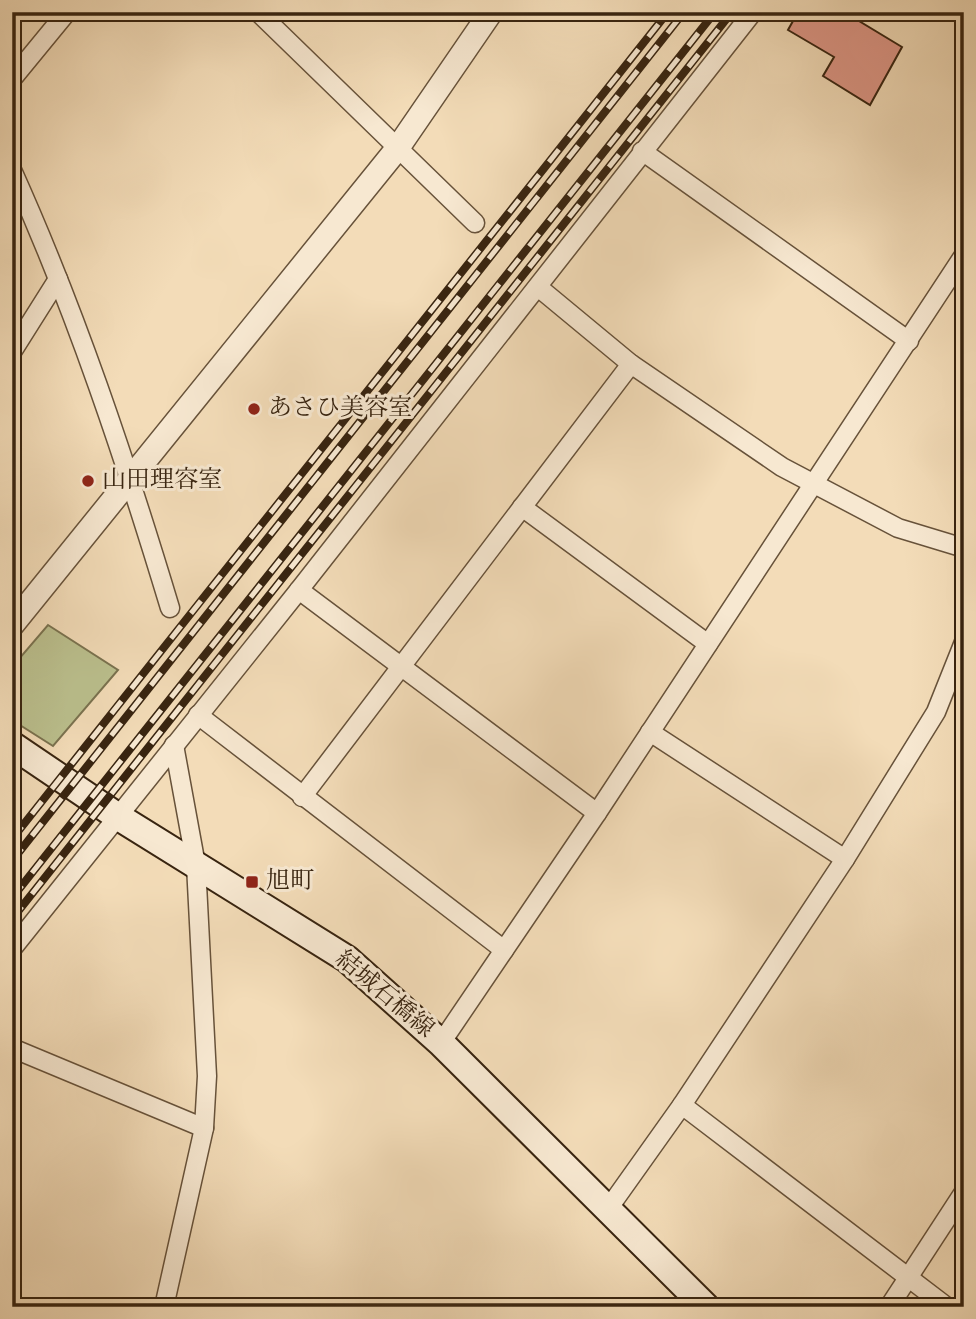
<svg xmlns="http://www.w3.org/2000/svg" width="976" height="1319" font-family="'Old Standard TT','Noto Serif JP',serif">
<rect width="100%" height="100%" fill="#f3dcb8"/>
<filter id="stains"><feTurbulence type="fractalNoise" baseFrequency=".00286" numOctaves="4"/><feColorMatrix values="0 0 0 0 .2 0 0 0 0 .09 0 0 0 0 .02 0 0 0 .5 -.17"/></filter>
<radialGradient id="worn" r=".72"><stop offset=".6" stop-color="#630" stop-opacity="0"/><stop offset="1" stop-color="#630" stop-opacity=".3"/></radialGradient>
<polygon fill="#bbc08e" stroke="#7a724f" stroke-width="2" points="48,625 118,670 53,746 12,720 12,667"/>
<polygon fill="#dd9686" stroke="#382410" stroke-width="2" points="798,12 844,12 902,47 870,105 823,76 834,57 788,30"/>
<g fill="none" stroke-linecap="round" stroke-linejoin="round">
<defs>
<g id="minor">
<polyline points="258,12 475,223"/>
<polyline points="12,79 67,12"/>
<polyline points="642,151 909,341"/>
<path d="M12 170C76 312 125 459 170 608"/>
<polyline points="538,287 631,364 782,467 898,528 964,548"/>
<polyline points="12,352 58,279"/>
<polyline points="522,507 708,644"/>
<polyline points="299,590 597,813"/>
<polyline points="198,715 504,950"/>
<polyline points="650,732 845,859"/>
<polyline points="302,797 631,364"/>
<polyline points="12,949 299,590 753,12"/>
<polyline points="441,1043 597,813 964,255"/>
<polyline points="12,1048 204,1128"/>
<polyline points="682,1105 947,1307"/>
<polyline points="608,1209 682,1105 845,859 936,712 964,642"/>
<polyline points="12,1303 18,1307"/>
<polyline points="164,1307 204,1128 207,1076 196,865 174,745"/>
<polyline points="889,1307 964,1192"/>
</g>
<polyline id="tertiary" points="12,625 397,149 491,12"/>
<polyline id="secondary" points="12,745 117,816 347,959 441,1043 706,1307"/>
</defs>
<use href="#minor" stroke="#67523a" stroke-width="21"/>
<use href="#tertiary" stroke="#67523a" stroke-width="26"/>
<use href="#secondary" stroke="#382410" stroke-width="30"/>
<use href="#minor" stroke="#f7e8d1" stroke-width="18"/>
<use href="#tertiary" stroke="#f7e8d1" stroke-width="23"/>
<use href="#secondary" stroke="#f7e8d1" stroke-width="26"/>
<defs>
<g id="rail">
<polyline points="12,839 668,12"/>
<polyline points="12,861 684,12"/>
<polyline points="12,898 715,12"/>
<polyline points="12,919 732,12"/>
</g>
</defs>
<use href="#rail" stroke="#382410" stroke-width="8"/>
<use href="#rail" stroke="#f7e8d1" stroke-width="5" stroke-dasharray="16" stroke-linecap="butt"/>
</g>
<g fill="#8f2418" stroke="#f7e8d1" stroke-width="2.5">
<circle cx="254" cy="409" r="7"/>
<circle cx="88" cy="481" r="7"/>
<rect x="245" y="875" width="14" height="14" rx="3.5"/>
</g>
<g text-anchor="middle" dominant-baseline="central" stroke-width="6" stroke-linejoin="round" paint-order="stroke">
<g font-size="24" fill="#382410" stroke="#f7e8d1" text-anchor="start">
<text x="268" y="409">あさひ美容室</text>
<text x="102" y="481">山田理容室</text>
<text x="266" y="882">旭町</text>
</g>
<g font-size="24" fill="#382410" stroke="#f7e8d1">
<text transform="translate(384 995) rotate(40)">結城石橋線</text>
</g>
</g>
<rect width="976" height="1319" fill="none" stroke="#f3dcb8" stroke-width="42"/>
<rect x="14" y="14" width="948" height="1291" fill="none" stroke="#382410" stroke-width="3.5"/>
<rect x="21" y="21" width="934" height="1277" fill="none" stroke="#382410" stroke-width="2"/>
<rect width="100%" height="100%" filter="url(#stains)"/>
<rect width="100%" height="100%" fill="url(#worn)"/>
</svg>
